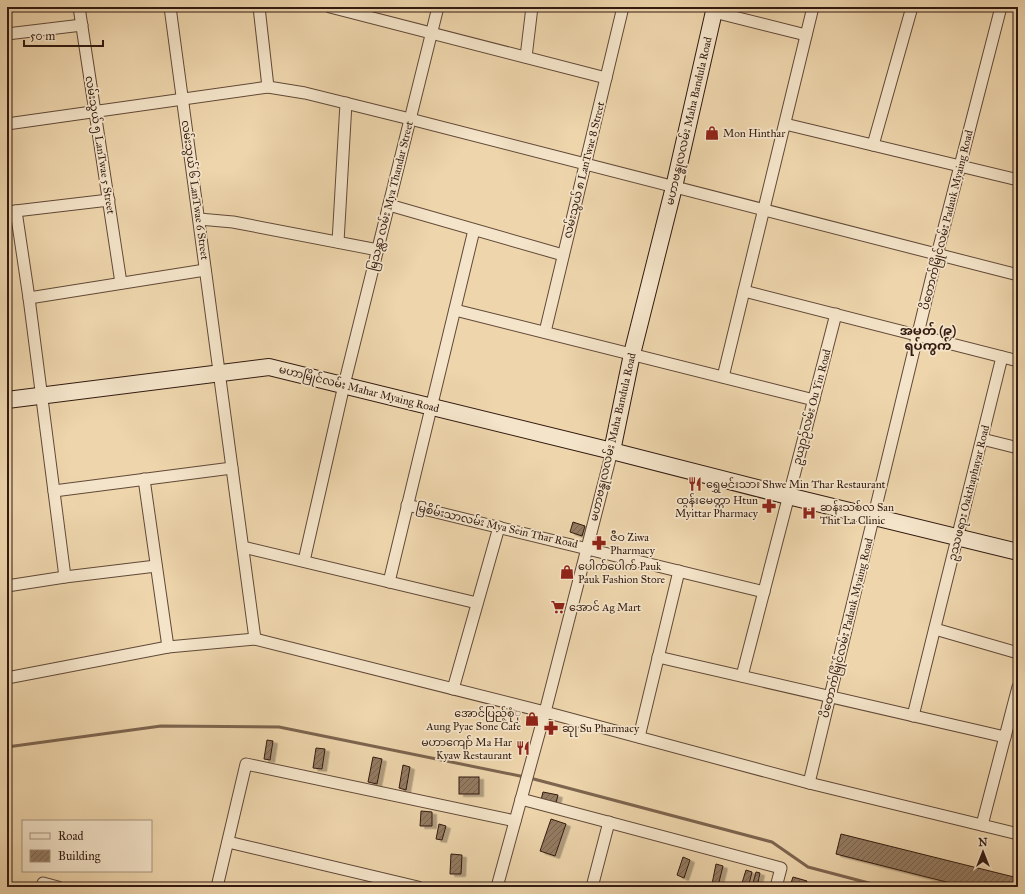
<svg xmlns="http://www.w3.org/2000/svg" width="1025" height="894" font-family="'IM FELL Great Primer','Noto Sans Myanmar',serif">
<defs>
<pattern id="building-hatch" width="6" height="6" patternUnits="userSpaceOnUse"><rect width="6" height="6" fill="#947b62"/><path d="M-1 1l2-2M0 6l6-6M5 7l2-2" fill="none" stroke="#79644f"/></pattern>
<filter id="shadow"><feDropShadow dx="4.5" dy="2.5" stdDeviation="0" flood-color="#0004"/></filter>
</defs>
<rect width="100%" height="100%" fill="#eed5ac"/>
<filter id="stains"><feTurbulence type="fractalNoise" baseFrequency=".005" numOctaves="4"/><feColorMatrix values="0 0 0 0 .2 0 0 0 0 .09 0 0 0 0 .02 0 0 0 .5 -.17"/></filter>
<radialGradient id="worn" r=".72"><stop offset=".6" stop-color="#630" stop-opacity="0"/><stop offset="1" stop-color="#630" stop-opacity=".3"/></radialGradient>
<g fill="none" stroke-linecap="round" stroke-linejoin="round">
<g stroke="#7c644e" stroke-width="3">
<polyline points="7,747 161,726 279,727 525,777"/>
<polyline points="530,778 772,842 808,867 884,887"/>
</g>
</g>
<g fill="url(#building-hatch)" stroke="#321a11" filter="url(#shadow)">
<polygon points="573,522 585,526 582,536 570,532"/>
<polygon points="267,740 273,741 270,760 264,759"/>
<polygon points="316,748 325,749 322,769 313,768"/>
<polygon points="373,757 382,759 377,784 368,782"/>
<polygon points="403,765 410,767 406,790 399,788"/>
<rect x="459" y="777" width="20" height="17"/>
<polygon points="543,792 558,795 556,803 541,800"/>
<polygon points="421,811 432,812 432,826 420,826"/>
<polygon points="551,819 566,824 555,856 540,851"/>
<polygon points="439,824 446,826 442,840 436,839"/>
<polygon points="841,834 1018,878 1018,887 966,887 836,854"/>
<polygon points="451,854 462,855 461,874 450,874"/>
<polygon points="683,857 690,860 684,878 677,875"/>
<polygon points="716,864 723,866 718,886 712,884"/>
<polygon points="746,870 752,872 749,884 742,883"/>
<polygon points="756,872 760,873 757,887 752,887"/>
<polygon points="793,877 807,881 805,887 794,887 790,886"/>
</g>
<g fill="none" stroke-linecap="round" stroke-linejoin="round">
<defs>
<g id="street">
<polyline points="79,7 121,283"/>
<polyline points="170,7 255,639"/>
<polyline points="259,7 268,87"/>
<polyline points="330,7 606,78"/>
<polyline points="714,12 806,35"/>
<polyline points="7,34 82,25"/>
<polyline points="526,57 532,7"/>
<polyline points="7,124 268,87 305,93 410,119 1018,275"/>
<polyline points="785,124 1018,180"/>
<polyline points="873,145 912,7"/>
<polyline points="389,205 563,255"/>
<polyline points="16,211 29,298 65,577"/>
<polyline points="7,212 109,200"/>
<polyline points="199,219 233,222 378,250"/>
<polyline points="338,242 346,103"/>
<polyline points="744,291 1018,361"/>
<polyline points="29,298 205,270"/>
<polyline points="455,310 814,400"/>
<polyline points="545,332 623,7"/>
<polyline points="723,377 813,7"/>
<polyline points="982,439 1018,448"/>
<polyline points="144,479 168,647"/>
<polyline points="54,491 232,468"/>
<polyline points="407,505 764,592"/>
<polyline points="243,547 477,603"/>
<polyline points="304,561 344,385 438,7"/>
<polyline points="389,582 474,230"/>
<polyline points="7,586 65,577 156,566"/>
<polyline points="935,629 1018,653"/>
<polyline points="658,657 1005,737"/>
<polyline points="742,676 836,314"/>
<polyline points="7,678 168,647 255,639 545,712 809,783 1018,834"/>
<polyline points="453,689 499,527"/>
<polyline points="913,716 1002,357"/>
<polyline points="639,737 679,571"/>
<polyline points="809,783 937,255 1001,7"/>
<polyline points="521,799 781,868 776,887"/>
<polyline points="982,825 1018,687"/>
<polyline points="228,842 418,887"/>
<polyline points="43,883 58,887"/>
<polyline points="217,887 246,764 515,821"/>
<polyline points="497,887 545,712 612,451"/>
<polyline points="592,887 609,822"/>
</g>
<g id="secondary">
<polyline points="7,400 269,367 612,451 788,496 1018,552"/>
<polyline points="612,451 632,354 674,187 715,7"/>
</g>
</defs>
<use href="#street" stroke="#614938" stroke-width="13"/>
<use href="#secondary" stroke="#321a11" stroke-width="18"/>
<use href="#street" stroke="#f4e4c9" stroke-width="11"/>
<use href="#secondary" stroke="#f4e4c9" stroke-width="16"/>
</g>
<defs>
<symbol id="shop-bare" viewBox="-9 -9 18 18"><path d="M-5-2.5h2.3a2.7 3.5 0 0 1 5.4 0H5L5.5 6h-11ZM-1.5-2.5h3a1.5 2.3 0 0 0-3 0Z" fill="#8f2418" stroke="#f4e4c9" stroke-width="2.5" paint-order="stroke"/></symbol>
<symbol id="restaurant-bare" viewBox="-9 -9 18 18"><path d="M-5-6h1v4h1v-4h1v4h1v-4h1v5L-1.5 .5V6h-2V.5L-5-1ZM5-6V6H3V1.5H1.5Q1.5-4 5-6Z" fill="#8f2418" stroke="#f4e4c9" stroke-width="2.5" paint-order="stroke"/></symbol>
<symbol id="pharmacy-bare" viewBox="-9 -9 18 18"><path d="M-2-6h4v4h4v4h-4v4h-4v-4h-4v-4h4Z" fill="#8f2418" stroke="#f4e4c9" stroke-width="2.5" paint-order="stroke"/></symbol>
<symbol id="hospital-bare" viewBox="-9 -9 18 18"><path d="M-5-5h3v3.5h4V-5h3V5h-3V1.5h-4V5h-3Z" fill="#8f2418" stroke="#f4e4c9" stroke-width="2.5" paint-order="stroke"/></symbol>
<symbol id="supermarket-bare" viewBox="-9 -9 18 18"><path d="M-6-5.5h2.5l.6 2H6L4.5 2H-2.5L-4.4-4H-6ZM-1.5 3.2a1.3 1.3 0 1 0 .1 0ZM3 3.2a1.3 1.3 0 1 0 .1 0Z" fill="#8f2418" stroke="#f4e4c9" stroke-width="2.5" paint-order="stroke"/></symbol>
</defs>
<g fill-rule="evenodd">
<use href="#shop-bare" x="702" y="123" width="20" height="20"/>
<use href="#restaurant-bare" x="685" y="474" width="20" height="20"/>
<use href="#pharmacy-bare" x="759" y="496" width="20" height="20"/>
<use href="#hospital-bare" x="799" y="503" width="20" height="20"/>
<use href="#pharmacy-bare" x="589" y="533" width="20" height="20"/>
<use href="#shop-bare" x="557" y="562" width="20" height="20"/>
<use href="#supermarket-bare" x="548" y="597" width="20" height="20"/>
<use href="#shop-bare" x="522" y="709" width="20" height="20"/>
<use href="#pharmacy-bare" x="541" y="718" width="20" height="20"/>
<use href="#restaurant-bare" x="513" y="738" width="20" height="20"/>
</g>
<g text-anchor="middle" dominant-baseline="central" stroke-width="3.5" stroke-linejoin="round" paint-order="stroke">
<g font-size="11" fill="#321a11" stroke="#f4e4c9">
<text transform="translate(689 121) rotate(-77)">မဟာဗန္ဓုလလမ်း Maha Bandula Road</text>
<text transform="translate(100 145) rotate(81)">လမ်းသွယ် ၅ LanTwae 5 Street</text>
<text transform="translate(584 170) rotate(-76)">လမ်းသွယ် ၈ LanTwae 8 Street</text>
<text transform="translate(195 190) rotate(82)">လမ်းသွယ် ၆ LanTwae 6 Street</text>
<text transform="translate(391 196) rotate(-76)">မြသန္လာ လမ်း Mya Thandar Street</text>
<text transform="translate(947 220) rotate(-76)">ပိတောက်မြိုင်လမ်း Padauk Myaing Road</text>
<text transform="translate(359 389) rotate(14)">မဟာမြိုင်လမ်း Mahar Myaing Road</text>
<text transform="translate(812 407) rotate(-75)">ဥယျာဉ်လမ်း Ou Yin Road</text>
<text transform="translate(613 437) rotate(-77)">မဟာဗန္ဓုလလမ်း Maha Bandula Road</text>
<text transform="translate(969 493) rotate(-76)">ဥဿဖရား Oakthaphayar Road</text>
<text transform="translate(497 526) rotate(13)">မြစိမ်းသာလမ်း Mya Sein Thar Road</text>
<text transform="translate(847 628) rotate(-76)">ပိတောက်မြိုင်လမ်း Padauk Myaing Road</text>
</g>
<g font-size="11" fill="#321a11" stroke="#f4e4c9" text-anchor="start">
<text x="723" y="133">Mon Hinthar</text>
<text x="706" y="484">ရွှေမင်းသား Shwe Min Thar Restaurant</text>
<text x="758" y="500" text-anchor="end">ထွန်းမေတ္တာ Htun<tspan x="758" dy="13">Myittar Pharmacy</tspan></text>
<text x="820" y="507">ဆန်းသစ်လ San<tspan x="820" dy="13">Thit La Clinic</tspan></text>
<text x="610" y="537">ဇီဝ Ziwa<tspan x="610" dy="13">Pharmacy</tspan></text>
<text x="578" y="566">ပေါက်ပေါက် Pauk<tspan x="578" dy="13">Pauk Fashion Store</tspan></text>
<text x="569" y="607">အောင် Ag Mart</text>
<text x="521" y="713" text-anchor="end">အောင်ပြည့်စုံု<tspan x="521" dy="13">Aung Pyae Sone Cafe</tspan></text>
<text x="562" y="728">ဆုု Su Pharmacy</text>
<text x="512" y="742" text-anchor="end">မဟာကျော် Ma Har<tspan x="512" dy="13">Kyaw Restaurant</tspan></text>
</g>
<g font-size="13" font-weight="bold" fill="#321a11" stroke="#f4e4c9">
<text x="928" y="331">အမှတ် (၉)<tspan x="928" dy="15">ရပ်ကွက်</tspan></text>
</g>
</g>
<rect width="1025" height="894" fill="none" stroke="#eed5ac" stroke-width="24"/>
<rect x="8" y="8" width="1009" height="878" fill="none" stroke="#321a11" stroke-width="2"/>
<rect x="12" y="12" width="1001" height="870" fill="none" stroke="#321a11"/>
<rect x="22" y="820" width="130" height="52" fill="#f4e4c9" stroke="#a6937f"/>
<rect x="30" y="833" width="20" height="6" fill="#f4e4c9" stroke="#a6937f"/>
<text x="58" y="840" font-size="12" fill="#321a11">Road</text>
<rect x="30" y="850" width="20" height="12" fill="url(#building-hatch)" stroke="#a6937f"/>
<text x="58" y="860" font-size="12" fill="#321a11">Building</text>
<g transform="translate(983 852)" stroke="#f4e4c9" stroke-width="3" paint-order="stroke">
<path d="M0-3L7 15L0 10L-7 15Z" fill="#321a11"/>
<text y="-6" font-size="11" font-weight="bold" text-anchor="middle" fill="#321a11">N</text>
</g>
<path d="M24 40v6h79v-6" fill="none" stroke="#321a11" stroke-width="2"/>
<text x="30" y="40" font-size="12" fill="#321a11" stroke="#f4e4c9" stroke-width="3" paint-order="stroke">50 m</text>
<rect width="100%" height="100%" filter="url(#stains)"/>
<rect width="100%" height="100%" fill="url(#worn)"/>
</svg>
